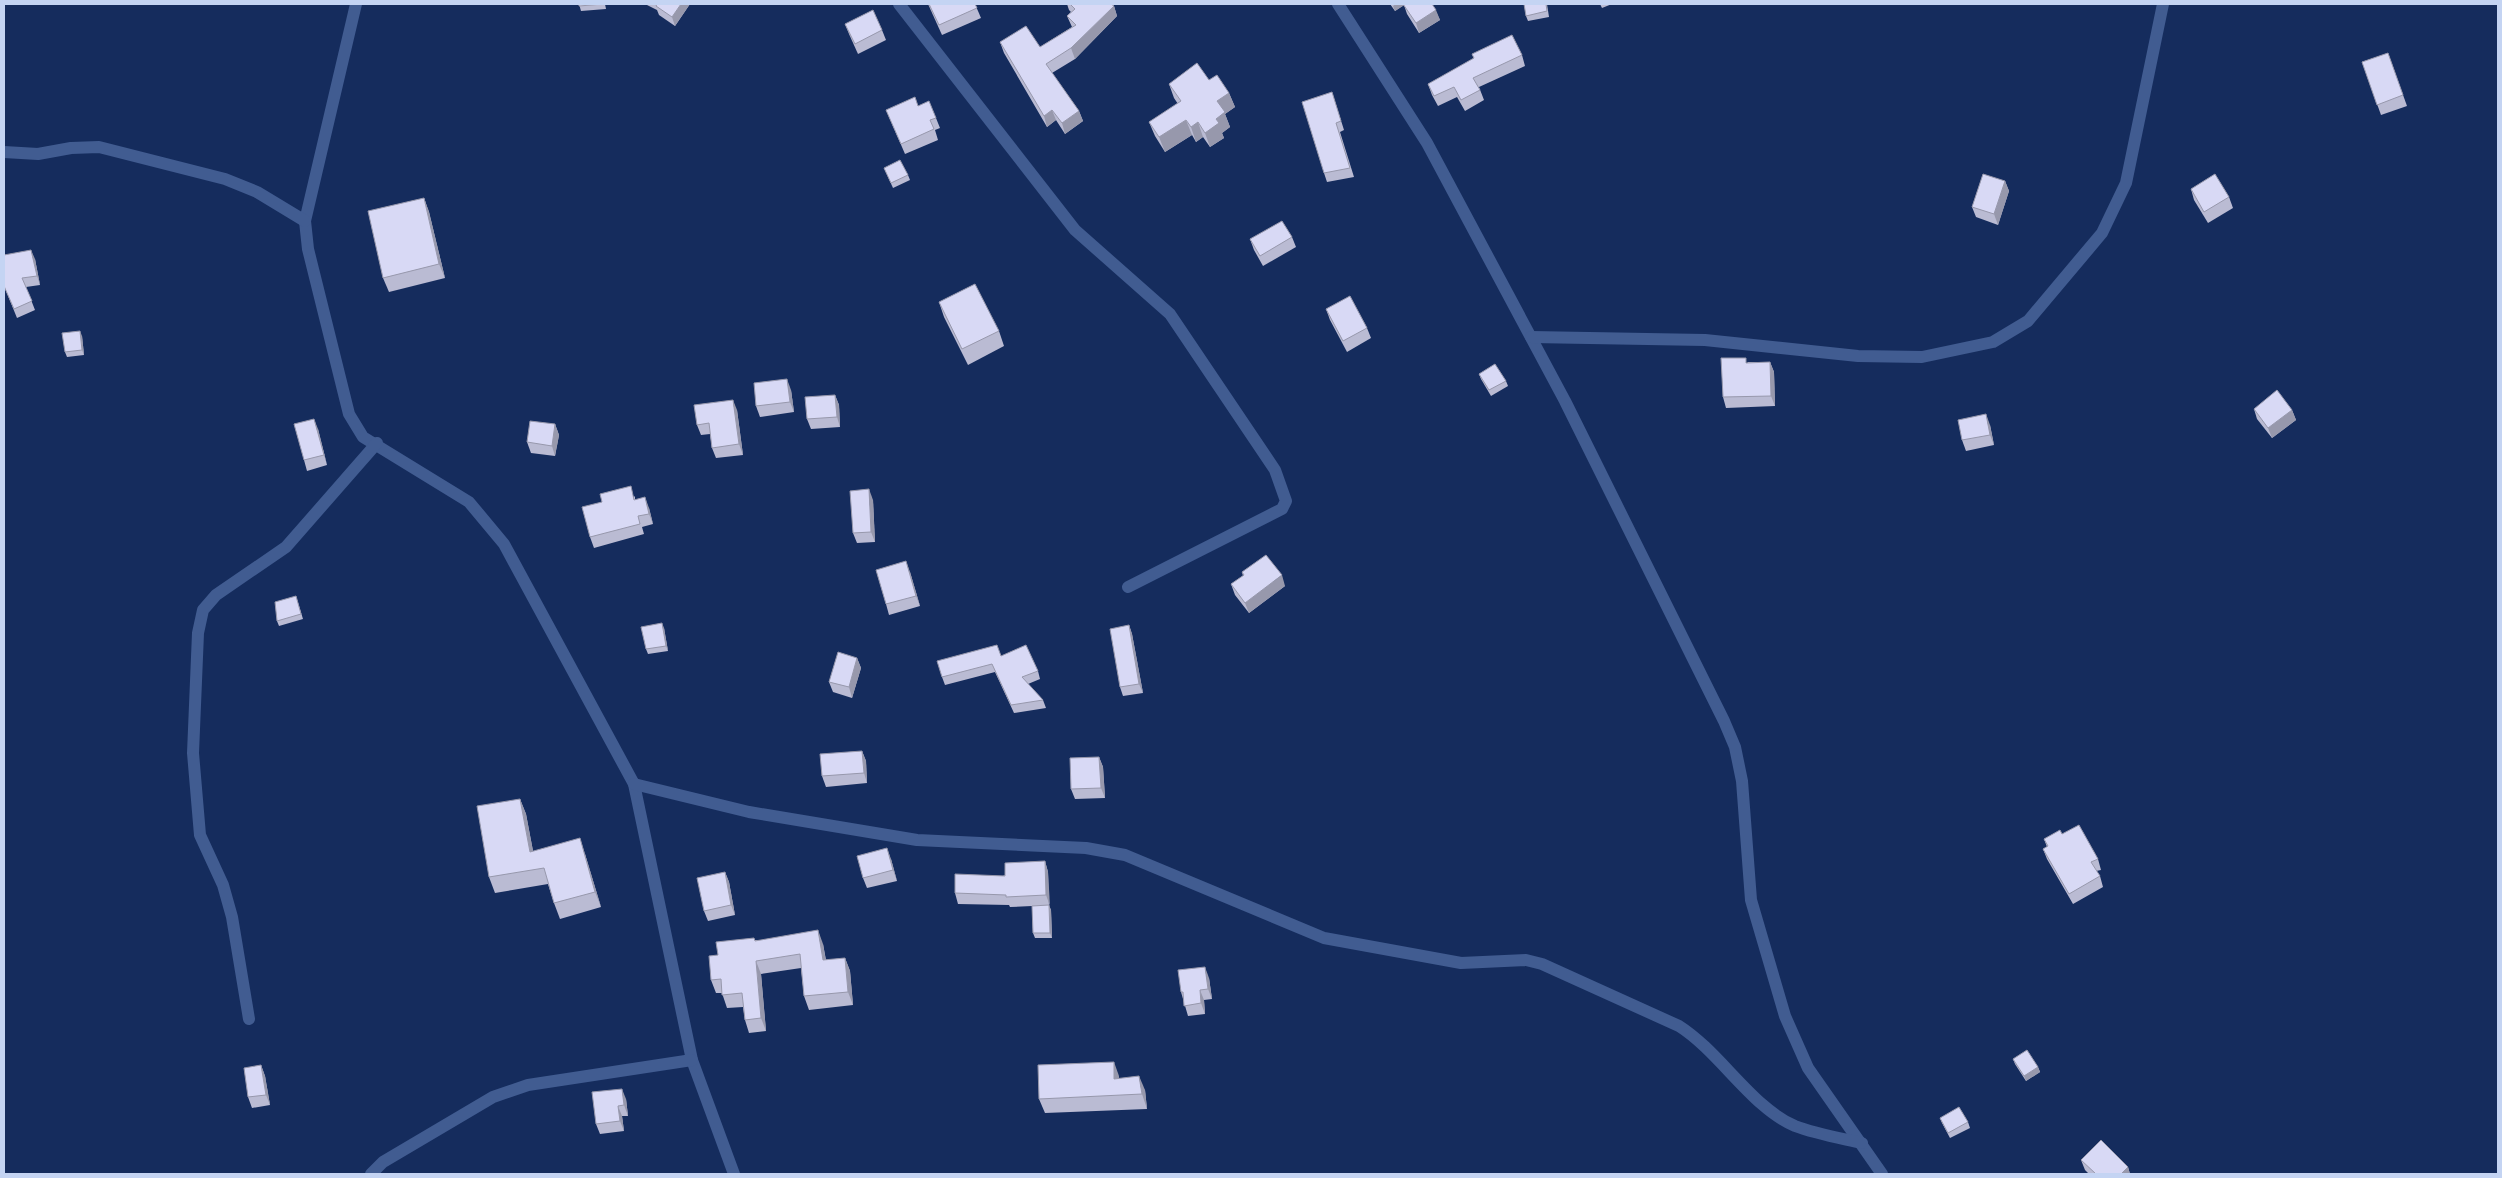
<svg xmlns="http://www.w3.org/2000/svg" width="2502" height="1178" font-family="'Nunito Sans',sans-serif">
<rect width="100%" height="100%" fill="#152c5d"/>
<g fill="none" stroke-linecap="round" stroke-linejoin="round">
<g stroke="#415c91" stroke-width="12">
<polyline points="356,4 305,221 308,249 349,414 363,437 469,502 504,544 634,784 692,1060 734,1174"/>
<polyline points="899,4 1075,230 1170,314 1275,470 1286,501 1282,509 1128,587"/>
<polyline points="1338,4 1427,143 1565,401 1724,721 1735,747 1742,781 1751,900 1785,1016 1808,1068 1882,1174"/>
<polyline points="4,152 38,154 71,148 99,147 225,179 257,192 305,221"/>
<polyline points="1531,337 1705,340 1858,356 1922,357 1993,342 2028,321 2102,233 2126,183 2163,4"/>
<path d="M634 784 749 812 917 840 1086 848 1125 855 1324 938 1461 963 1526 960 1542 964 1679 1026C1720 1052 1752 1108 1795 1126 1816 1134 1840 1138 1862 1143"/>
<polyline points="249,1019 232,917 223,885 200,835 193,753 198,633 203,610 216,595 286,547 377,443"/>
<polyline points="371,1174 383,1162 493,1097 528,1085 692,1060"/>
</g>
</g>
<g fill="#babbd3">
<polygon points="579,4 605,4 606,9 581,11"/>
<polygon points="645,4 690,4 675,26 659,15 657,10"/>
<polygon points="928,4 975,4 981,18 942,35"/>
<polygon points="1067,4 1111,4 1114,6 1117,16 1075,59 1052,73 1079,111 1083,121 1065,134 1056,120 1047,127 1004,53 1000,42 1040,47 1072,27 1067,16 1071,12 1069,10"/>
<polygon points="1390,4 1432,4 1440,20 1419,33 1407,14 1404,5 1395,11"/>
<polygon points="1547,4 1549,17 1528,21 1526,16"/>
<polygon points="1600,4 1612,4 1602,8"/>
<polygon points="845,24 882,30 886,40 858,54 849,34"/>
<polygon points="2388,53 2407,106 2381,115 2362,62"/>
<polygon points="1472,54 1522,55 1525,66 1479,87 1484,100 1465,111 1457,97 1438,106 1432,95 1428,84 1474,59"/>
<polygon points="1209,80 1229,93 1235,107 1225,114 1230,127 1222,133 1224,138 1210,147 1203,137 1196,142 1192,135 1165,152 1155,136 1149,122 1178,104 1174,98 1169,84"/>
<polygon points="1332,92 1344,130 1340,132 1354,177 1327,182 1324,173"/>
<polygon points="918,106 936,118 940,128 935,130 938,140 905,154 886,110"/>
<polygon points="884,168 908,175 910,180 893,188"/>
<polygon points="2005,181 2009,191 1998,225 1976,217 1972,207"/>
<polygon points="2191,189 2229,197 2233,208 2208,223 2194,200"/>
<polygon points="424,198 429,212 445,278 389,292 383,278"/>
<polygon points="1292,237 1296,247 1263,266 1254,250 1250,239"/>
<polygon points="35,259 40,285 26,287 35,310 17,318 4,286"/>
<polygon points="939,302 999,331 1004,346 968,365 944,317"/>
<polygon points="1326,309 1367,328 1371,338 1347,352 1330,320"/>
<polygon points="82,336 84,355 67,357 65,352"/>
<polygon points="1748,362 1770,362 1774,372 1775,406 1726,408 1723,397"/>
<polygon points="1479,374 1506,381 1508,386 1491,396 1481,379"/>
<polygon points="791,390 794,412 760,417 756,406"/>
<polygon points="835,395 839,405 840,427 811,429 807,419"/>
<polygon points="2254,409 2292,410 2296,420 2272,438 2257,419"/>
<polygon points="737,410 743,455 716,458 712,448 710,434 701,435 697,425"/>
<polygon points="555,424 559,435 555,456 531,453 527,442"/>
<polygon points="1990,425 1994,445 1966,451 1962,440"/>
<polygon points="318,429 327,465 307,471 304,460"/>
<polygon points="635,496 635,500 649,508 653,524 642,527 644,534 594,548 590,537"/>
<polygon points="873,500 875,542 857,543 853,533"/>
<polygon points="910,572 920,606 889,615 886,604"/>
<polygon points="1242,572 1285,586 1249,613 1235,595 1231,584 1243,576"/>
<polygon points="296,596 303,619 279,626 277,621"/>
<polygon points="1129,625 1132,634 1143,693 1123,696 1120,687"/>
<polygon points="664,628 668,651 648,654 646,649"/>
<polygon points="1001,656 1038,671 1040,679 1028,684 1043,700 1046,708 1014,713 995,672 945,685 942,677"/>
<polygon points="857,658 861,668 852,698 833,692 829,682"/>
<polygon points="862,751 866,761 867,783 826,787 822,776"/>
<polygon points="1099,757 1103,767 1105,798 1075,799 1071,789"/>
<polygon points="520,799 526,814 533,851 585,854 601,907 560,919 554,903 548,884 495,893 489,877"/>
<polygon points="2062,834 2098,859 2101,870 2096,871 2100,876 2103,887 2073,904 2047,859 2043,849 2047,847 2044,839"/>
<polygon points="891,859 897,881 867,888 863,878"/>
<polygon points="1045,861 1048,872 1049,906 1051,910 1052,938 1035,938 1033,933 1032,906 1010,907 1009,905 958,904 955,893"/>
<polygon points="725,872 729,882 735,915 708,921 704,911"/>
<polygon points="755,940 823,944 826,960 845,958 850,971 853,1005 809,1010 804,996 801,968 761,974 766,1031 749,1033 745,1020 743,1007 727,1008 722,993 716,993 711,980 718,955"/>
<polygon points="1209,978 1212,999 1204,1000 1205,1014 1188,1016 1181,992"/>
<polygon points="2013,1059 2038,1067 2040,1072 2026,1081 2015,1064"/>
<polygon points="261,1065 265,1076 270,1105 252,1108 248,1097"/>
<polygon points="1119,1076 1119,1078 1145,1090 1147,1109 1045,1113 1039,1099"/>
<polygon points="626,1099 628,1116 622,1116 624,1131 600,1134 596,1124"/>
<polygon points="1940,1118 1968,1122 1970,1128 1950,1138 1942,1123"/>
<polygon points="2081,1160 2128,1167 2130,1174 2089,1174 2085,1170"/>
</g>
<g fill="#9798ac">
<polygon points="681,4 690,4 675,26 672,17"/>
<polygon points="1396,4 1406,4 1395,11 1393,6"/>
<polygon points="1114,6 1117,16 1075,59 1071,48"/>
<polygon points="1436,10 1440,20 1419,33 1416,23"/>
<polygon points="1229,93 1235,107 1225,114 1230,127 1222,133 1224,138 1210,147 1205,133 1216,119 1217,101"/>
<polygon points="1052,110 1056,120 1047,127 1044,116"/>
<polygon points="1079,111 1083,121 1065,134 1062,123"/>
<polygon points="1186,120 1192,135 1165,152 1159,137"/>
<polygon points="1198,122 1203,137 1196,142 1191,127"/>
<polygon points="2005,181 2009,191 1998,225 1994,214"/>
<polygon points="424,198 429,212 445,278 439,264"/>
<polygon points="31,250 35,259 40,285 37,276"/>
<polygon points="80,331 82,336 84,355 82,350"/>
<polygon points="1770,362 1774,372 1775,406 1771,396"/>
<polygon points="787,379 791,390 794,412 790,402"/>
<polygon points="835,395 839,405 840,427 837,417"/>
<polygon points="733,400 737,410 743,455 739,444"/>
<polygon points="2292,410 2296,420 2272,438 2268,428"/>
<polygon points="1986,414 1990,425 1994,445 1990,435"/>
<polygon points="314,419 318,429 327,465 324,455"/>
<polygon points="555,424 559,435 555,456 552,446"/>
<polygon points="869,489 873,500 875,542 871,532"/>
<polygon points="645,497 649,508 653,524 649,514"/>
<polygon points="906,561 910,572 920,606 916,596"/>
<polygon points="1282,575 1285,586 1249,613 1245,603"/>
<polygon points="662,623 664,628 668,651 666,646"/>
<polygon points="1129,625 1132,634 1143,693 1139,684"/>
<polygon points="857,658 861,668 852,698 849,687"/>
<polygon points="862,751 866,761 867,783 864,773"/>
<polygon points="1099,757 1103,767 1105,798 1101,788"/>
<polygon points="520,799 526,814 536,867 530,852"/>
<polygon points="580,838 585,854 601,907 595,892"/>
<polygon points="887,848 891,859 897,881 893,870"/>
<polygon points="1045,861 1048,872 1050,906 1046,895"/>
<polygon points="725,872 729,882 735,915 731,905"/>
<polygon points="1049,905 1051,910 1052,938 1050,933"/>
<polygon points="818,930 823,944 828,973 823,960"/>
<polygon points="845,958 850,971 853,1005 848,992"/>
<polygon points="756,961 761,974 766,1031 761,1018"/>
<polygon points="1205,967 1209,978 1212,999 1208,989"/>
<polygon points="1200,990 1204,1000 1205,1014 1201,1003"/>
<polygon points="1114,1062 1119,1076 1119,1093 1114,1079"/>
<polygon points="261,1065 265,1076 270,1105 266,1095"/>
<polygon points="2038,1067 2040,1072 2026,1081 2024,1076"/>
<polygon points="1139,1076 1145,1090 1147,1109 1142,1094"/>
<polygon points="622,1089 626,1099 628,1116 624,1105"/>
<polygon points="618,1106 622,1116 624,1131 620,1121"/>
<polygon points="2128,1167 2130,1174 2121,1174"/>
</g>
<g fill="#d8d9f5" stroke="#9798ac">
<polygon points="579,4 603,4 579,6"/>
<polygon points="657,4 681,4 672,17 656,6"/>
<polygon points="929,4 975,4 977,8 939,25"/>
<polygon points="1070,4 1111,4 1114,6 1071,48 1046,64 1079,111 1062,123 1052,110 1044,116 1000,42 1026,26 1040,47 1076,25 1067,16 1075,9"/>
<polygon points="1403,4 1432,4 1436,10 1416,23"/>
<polygon points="1524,4 1546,4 1547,11 1526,16"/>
<polygon points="873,10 882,30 855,44 845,24"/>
<polygon points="1512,35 1522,55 1473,78 1480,90 1461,100 1454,87 1434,96 1428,84 1474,58 1472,54"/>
<polygon points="2388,53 2403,95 2377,105 2362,62"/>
<polygon points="1197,63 1209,80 1217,75 1229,93 1217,101 1225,112 1216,119 1219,123 1205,133 1198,122 1191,127 1186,120 1159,137 1149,122 1181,101 1169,84"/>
<polygon points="1332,92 1341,121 1336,123 1350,168 1324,173 1302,102"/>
<polygon points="915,97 918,106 929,101 936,118 930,120 934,129 901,144 886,110"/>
<polygon points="900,160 908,175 891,183 884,168"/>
<polygon points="1983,174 2005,181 1994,214 1972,207"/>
<polygon points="2215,174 2229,197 2204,212 2191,189"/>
<polygon points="424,198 439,264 383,278 368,211"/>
<polygon points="1282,221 1292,237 1260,256 1250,239"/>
<polygon points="31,250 37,276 22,278 32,301 14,309 4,286 4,255"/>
<polygon points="975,284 999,331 962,349 939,302"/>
<polygon points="1350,296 1367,328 1343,341 1326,309"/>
<polygon points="80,331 82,350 65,352 62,333"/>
<polygon points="1721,358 1746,358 1746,363 1770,362 1771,396 1723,397"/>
<polygon points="1495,364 1506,381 1489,390 1479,374"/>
<polygon points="787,379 790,402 756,406 754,383"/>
<polygon points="2277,390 2292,410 2268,428 2254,409"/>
<polygon points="835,395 837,417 807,419 805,397"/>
<polygon points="733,400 739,444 712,448 709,423 697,425 694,405"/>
<polygon points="1986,414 1990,435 1962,440 1958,420"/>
<polygon points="314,419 324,455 304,460 294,424"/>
<polygon points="530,421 555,424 552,446 527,442"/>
<polygon points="631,486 634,500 645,497 649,514 638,516 640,524 590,537 582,507 602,502 600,494"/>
<polygon points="869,489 871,532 853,533 850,491"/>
<polygon points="1266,555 1282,575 1245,603 1231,584 1244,575 1242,572"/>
<polygon points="906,561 916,596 886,604 876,570"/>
<polygon points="296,596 301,614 277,621 275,602"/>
<polygon points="662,623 666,646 646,649 641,627"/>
<polygon points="1129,625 1139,684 1120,687 1110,629"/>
<polygon points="997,645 1001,656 1026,645 1038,671 1022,677 1043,700 1011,705 992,664 942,677 937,661"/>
<polygon points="838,652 857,658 849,687 829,682"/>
<polygon points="862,751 864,773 822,776 820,754"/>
<polygon points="1099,757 1101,788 1071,789 1070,758"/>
<polygon points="520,799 530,852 580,838 595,892 554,903 544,868 489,877 477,806"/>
<polygon points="2079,825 2098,859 2091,862 2100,876 2069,894 2043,849 2048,846 2044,839 2060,830 2062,834"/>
<polygon points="887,848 893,870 863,878 857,856"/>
<polygon points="1045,861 1046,895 1006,897 1006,895 955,893 955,874 1005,876 1005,863"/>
<polygon points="725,872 731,905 704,911 697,878"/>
<polygon points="1049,905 1050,933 1033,933 1032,906"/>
<polygon points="818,930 823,960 845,958 848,992 804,996 800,954 756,961 761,1018 745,1020 742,993 722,995 721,979 711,980 709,956 718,955 716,942 754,938 755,941"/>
<polygon points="1205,967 1208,989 1200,990 1201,1003 1184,1006 1183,992 1181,992 1178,970"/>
<polygon points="2027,1050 2038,1067 2024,1076 2013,1059"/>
<polygon points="1114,1062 1114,1079 1139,1076 1142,1094 1039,1099 1038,1065"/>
<polygon points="261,1065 266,1095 248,1097 244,1068"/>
<polygon points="622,1089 624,1105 618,1106 620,1121 596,1124 592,1092"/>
<polygon points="1959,1107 1968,1122 1948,1133 1940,1118"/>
<polygon points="2101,1140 2128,1167 2121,1174 2096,1174 2081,1160"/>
</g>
<rect width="2502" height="1178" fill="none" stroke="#c4d4f3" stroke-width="10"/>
</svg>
